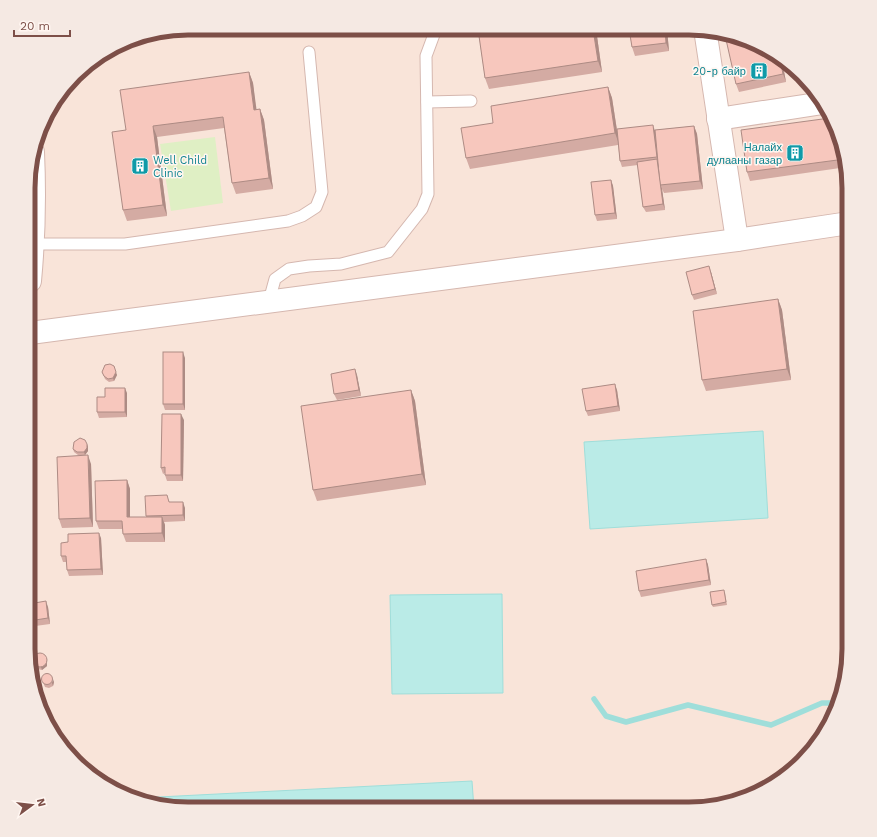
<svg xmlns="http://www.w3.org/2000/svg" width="877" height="837" font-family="'Work Sans',sans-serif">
<rect width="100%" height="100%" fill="#fff1e9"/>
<polygon fill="#f9e4d9" points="188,28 709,29 769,49 816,91 840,137 849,178 849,659 832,720 786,776 740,800 699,809 178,809 117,792 61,746 40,710 28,659 31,157 49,108 83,68 137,37"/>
<polygon fill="#dfefc4" points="215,137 223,203 171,211 160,144"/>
<g fill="#baebe7" stroke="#9fdeda">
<polygon points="763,431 768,518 590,529 584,442"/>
<polygon points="502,594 503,693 392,694 390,595"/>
<polygon points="472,781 474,809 178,809 139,798"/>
</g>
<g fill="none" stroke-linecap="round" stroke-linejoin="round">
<polyline stroke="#9fdeda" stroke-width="5.5" points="594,699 606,716 626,722 688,705 771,725 822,703 837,703"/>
<defs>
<g id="service">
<polyline points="427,102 471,101"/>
<polyline points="34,244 125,244 288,221 302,216 316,207 322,192 309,52"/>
<polyline points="269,301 275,279 289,269 309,266 341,264 388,252 422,209 428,194 426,56 436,29"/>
</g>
<g id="minor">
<polyline points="705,29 737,240"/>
<polyline points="718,119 823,103"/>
<path d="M30 281C34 238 35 195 33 152"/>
<polyline points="30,333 737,240 849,223"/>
</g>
</defs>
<use href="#service" stroke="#d5b7af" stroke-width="13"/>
<use href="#minor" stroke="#d5b7af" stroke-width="24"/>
<use href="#service" stroke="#fff" stroke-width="11"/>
<use href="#minor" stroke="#fff" stroke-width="22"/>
</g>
<g fill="#d4aba3">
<polygon points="478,29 596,29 602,72 489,89 485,78"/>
<polygon points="629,29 667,29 669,51 635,56 632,47"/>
<polygon points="782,61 786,82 739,92 736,84"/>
<polygon points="249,72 253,83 256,110 260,109 264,120 273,189 236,194 232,183 224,128 157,137 167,216 127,221 123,210 126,130"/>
<polygon points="608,87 612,98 617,130 655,130 694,126 697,134 703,189 664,193 662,189 665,210 646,212 643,207 638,165 622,167 620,161 618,145 470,169 466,158 493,123"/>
<polygon points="840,137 847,167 750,181 747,172"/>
<polygon points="611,180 613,186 617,219 597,221 595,215"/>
<polygon points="711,272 717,294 694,300 692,295"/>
<polygon points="778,299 782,310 791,380 706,391 702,380"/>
<polygon points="185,358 185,410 165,410 163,404"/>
<polygon points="102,372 117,375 114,381 109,382 105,379"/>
<polygon points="357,375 361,396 337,400 334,394"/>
<polygon points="411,390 415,401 426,485 317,501 313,490"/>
<polygon points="617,390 620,411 588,416 586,411"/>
<polygon points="127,393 127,417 99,418 97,412 105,397"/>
<polygon points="184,420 183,481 167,481 165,475 165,473 163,474 161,468"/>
<polygon points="87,444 88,447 88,451 85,455 78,455 74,452 73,449"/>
<polygon points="91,464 93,527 62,528 59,519"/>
<polygon points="127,480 130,489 130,517 146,517 146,516 169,502 185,508 185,521 164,522 165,525 165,542 126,542 123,534 122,529 99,529 96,521"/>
<polygon points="101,538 103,575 69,576 67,570 67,562 63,562 61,556 68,542"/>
<polygon points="706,559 708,565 711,585 641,597 639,591"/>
<polygon points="725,593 727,605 713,607 712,605"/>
<polygon points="29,604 48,607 50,624 28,627"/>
<polygon points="46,658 47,661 47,666 42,670 37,669 34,664 33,662"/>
<polygon points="42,680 54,682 53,686 49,688 45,687"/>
</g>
<g fill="#ad8b84">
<polygon points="593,29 596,29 602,72 598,61"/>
<polygon points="665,29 667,29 669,51 666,43"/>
<polygon points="780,59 782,61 786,82 783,74"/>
<polygon points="249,72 253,83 258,121 254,110"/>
<polygon points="608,87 612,98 619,144 615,133"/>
<polygon points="260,109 264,120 273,189 269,178"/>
<polygon points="653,125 655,131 659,163 657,157"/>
<polygon points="153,126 157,137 167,216 163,205"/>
<polygon points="694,126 697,134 703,189 700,181"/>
<polygon points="657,159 659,165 660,185 662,189 665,210 663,204"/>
<polygon points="611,180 613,186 617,219 615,213"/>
<polygon points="709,266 711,272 717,294 715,289"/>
<polygon points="778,299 782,310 791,380 787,369"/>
<polygon points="183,352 185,358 185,410 183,404"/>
<polygon points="355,369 357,375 361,396 359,390"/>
<polygon points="116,372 117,375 114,381 113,378"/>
<polygon points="615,384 617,390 620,411 618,406"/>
<polygon points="125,388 127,393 127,417 125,412"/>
<polygon points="411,390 415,401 426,485 422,474"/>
<polygon points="181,414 184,420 183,481 181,475"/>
<polygon points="87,444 88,447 88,451 85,455 84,452"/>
<polygon points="88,455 91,464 93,527 90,518"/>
<polygon points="127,480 130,489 130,525 127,517"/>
<polygon points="183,502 185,508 185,521 183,515"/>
<polygon points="162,517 165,525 165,542 162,533"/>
<polygon points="99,533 101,538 103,575 101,569"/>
<polygon points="706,559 708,565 711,585 709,580"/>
<polygon points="46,601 48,607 50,624 48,618"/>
<polygon points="46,658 47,661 47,666 42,670 41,667"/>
<polygon points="53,679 54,682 53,686 52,683"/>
</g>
<g fill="#f7c7bd" stroke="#ad8b84">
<polygon points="478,29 593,29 598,61 485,78"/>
<polygon points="629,29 665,29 666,43 632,47"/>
<polygon points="725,35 769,49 780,59 783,74 736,84"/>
<polygon points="249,72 254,110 260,109 269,178 232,183 223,117 153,126 163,205 123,210 112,132 126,130 120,90"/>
<polygon points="608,87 615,133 466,158 461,128 493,123 491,106"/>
<polygon points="830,118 840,137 845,159 747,172 741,130"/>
<polygon points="653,125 657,157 620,161 617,129"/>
<polygon points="694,126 700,181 660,185 655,130"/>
<polygon points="657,159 663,204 643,207 637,162"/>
<polygon points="611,180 615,213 595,215 591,182"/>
<polygon points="709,266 715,289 692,295 686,272"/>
<polygon points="778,299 787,369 702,380 693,311"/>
<rect x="163" y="352" width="20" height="52"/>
<polygon points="110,364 114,366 116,372 113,378 108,379 104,376 102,372 105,365"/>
<polygon points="355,369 359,390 334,394 331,374"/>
<polygon points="615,384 618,406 586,411 582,389"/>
<polygon points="105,388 125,388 125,412 97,412 97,397 105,397"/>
<polygon points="411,390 422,474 313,490 301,406"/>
<polygon points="162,414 181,414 181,475 165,475 165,467 161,468"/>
<polygon points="80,438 85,440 87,444 87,448 84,452 77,452 73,449 74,442"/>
<polygon points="88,455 90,518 59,519 57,457"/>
<polygon points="127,480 127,517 162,517 162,533 123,534 122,521 96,521 95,481"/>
<polygon points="167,495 169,502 183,502 183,515 146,516 145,496"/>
<polygon points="99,533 101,569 67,570 66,556 61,556 61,543 68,542 68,534"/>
<polygon points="706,559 709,580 639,591 636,571"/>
<polygon points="724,590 726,602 712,605 710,592"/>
<polygon points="46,601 48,618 29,621 29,604"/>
<circle cx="40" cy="660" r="7"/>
<circle cx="47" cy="679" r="5.5"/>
</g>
<defs>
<symbol id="building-square" viewBox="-11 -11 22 22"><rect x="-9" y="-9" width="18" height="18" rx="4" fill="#0f9aa8" stroke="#fff6f1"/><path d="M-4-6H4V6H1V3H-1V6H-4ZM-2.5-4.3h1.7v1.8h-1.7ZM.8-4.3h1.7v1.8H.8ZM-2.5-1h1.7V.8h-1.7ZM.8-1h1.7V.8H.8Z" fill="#fff"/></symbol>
</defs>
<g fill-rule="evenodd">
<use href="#building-square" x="749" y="61" width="20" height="20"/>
<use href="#building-square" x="785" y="143" width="20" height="20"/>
<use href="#building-square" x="130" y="156" width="20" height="20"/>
</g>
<g text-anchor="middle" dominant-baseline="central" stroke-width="3" stroke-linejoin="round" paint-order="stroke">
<g font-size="11" fill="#0d838f" stroke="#fff6f1" text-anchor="end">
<text x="746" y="71">20-р байр</text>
<text x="782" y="147">Налайх<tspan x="782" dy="13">дулааны газар</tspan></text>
<text x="153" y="160" text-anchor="start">Well Child<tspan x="153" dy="13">Clinic</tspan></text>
</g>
</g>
<path d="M0 0H877V837H0ZM188 35H689A153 153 0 0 1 842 188V649A153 153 0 0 1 689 802H188A153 153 0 0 1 35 649V188A153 153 0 0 1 188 35Z" fill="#f5e9e3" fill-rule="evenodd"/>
<path fill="none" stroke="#7d4f48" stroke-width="5" d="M188 35H689A153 153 0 0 1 842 188V649A153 153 0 0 1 689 802H188A153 153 0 0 1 35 649V188A153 153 0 0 1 188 35Z"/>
<g transform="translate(32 805) rotate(75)" stroke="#fff6f1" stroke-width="3" paint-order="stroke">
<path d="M0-3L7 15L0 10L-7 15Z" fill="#7d4f48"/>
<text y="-6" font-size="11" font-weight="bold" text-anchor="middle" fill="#7d4f48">N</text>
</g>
<path d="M14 30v6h56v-6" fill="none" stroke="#7d4f48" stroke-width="2"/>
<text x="20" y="30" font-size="12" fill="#7d4f48" stroke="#fff6f1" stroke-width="3" paint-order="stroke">20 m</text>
</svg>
